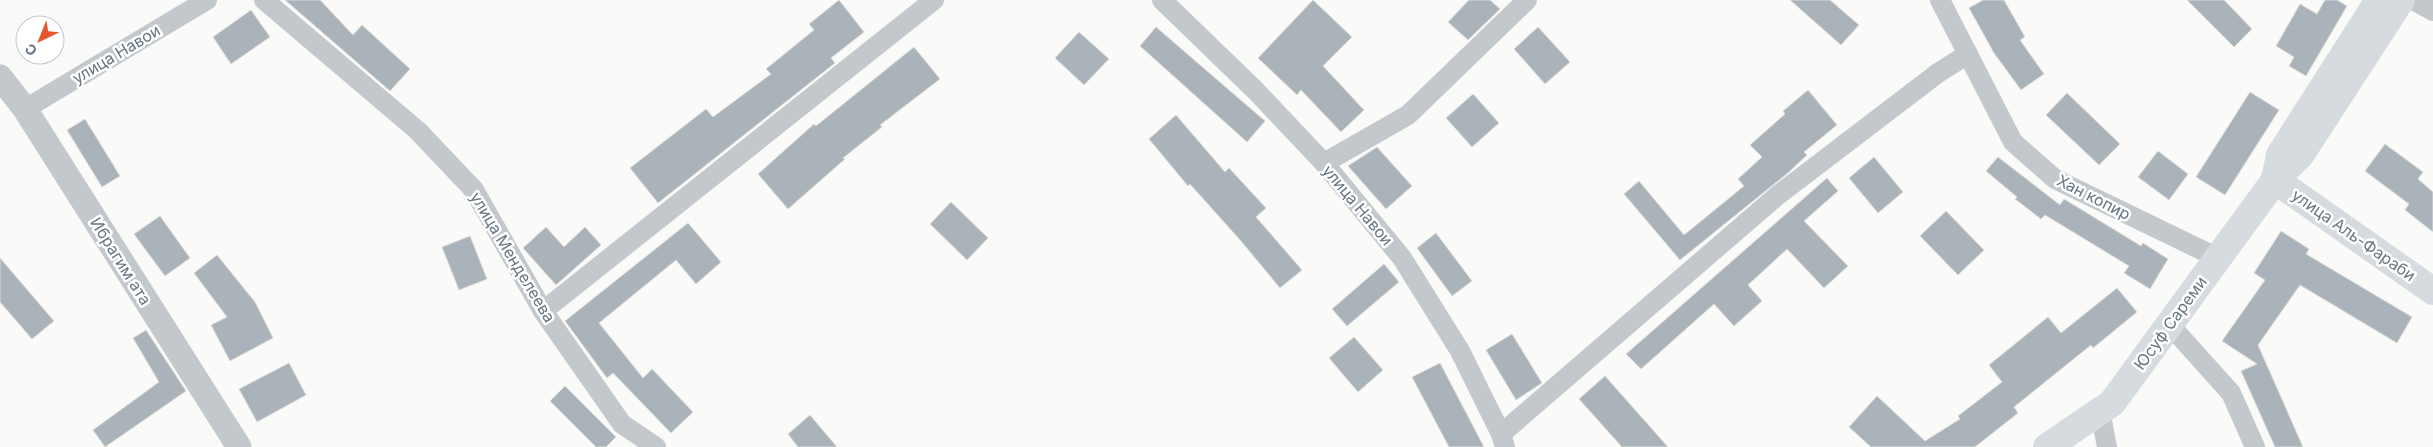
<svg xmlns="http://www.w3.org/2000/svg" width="2433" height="447" font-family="Inter,sans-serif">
<rect width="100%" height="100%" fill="#fafaf8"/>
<g fill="#aab3b9" stroke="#dcdcda">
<polygon points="285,0 320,0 353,35 362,25 410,69 390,91"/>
<polygon points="839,0 864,32 831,58 835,63 658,203 630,168 706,109 713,117 771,74 766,69 814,30 809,24"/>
<polygon points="1313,0 1352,37 1323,66 1364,110 1341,132 1301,90 1297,95 1258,58"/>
<polygon points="1469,0 1490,0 1500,9 1468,40 1448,22"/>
<polygon points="1790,0 1830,0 1859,25 1841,45"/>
<polygon points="1983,0 2004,0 2025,37 2020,40 2044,74 2021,90 1994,53 1969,8"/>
<polygon points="2187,0 2224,0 2252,29 2234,47"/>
<polygon points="2325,0 2337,0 2347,6 2306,76 2289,66 2294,57 2276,46 2300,4 2317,14"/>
<polygon points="251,10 270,37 231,64 213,37"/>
<polygon points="1156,27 1265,121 1247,142 1140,46"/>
<polygon points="1538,27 1570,62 1545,84 1514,49"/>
<polygon points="1079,32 1109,59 1084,85 1055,58"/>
<polygon points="914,47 940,79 880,125 882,127 843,158 845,159 788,209 758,174 814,124 816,126"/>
<polygon points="1808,90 1837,125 1804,152 1807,155 1789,172 1680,260 1624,194 1639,181 1684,235 1744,186 1738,179 1762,157 1750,145 1785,114 1783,111"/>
<polygon points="2250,92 2279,110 2225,195 2196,177"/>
<polygon points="2067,93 2120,144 2099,165 2046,115"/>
<polygon points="1473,94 1499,123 1472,147 1446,118"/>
<polygon points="1176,115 1225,172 1229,168 1266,208 1256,217 1302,270 1280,288 1241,241 1190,184 1188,186 1149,139"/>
<polygon points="85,119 120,176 102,187 67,130"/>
<polygon points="2385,144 2423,172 2418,179 2433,192 2433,232 2405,210 2409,204 2365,171"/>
<polygon points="1377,147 1412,186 1386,209 1348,166"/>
<polygon points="2158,151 2188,174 2169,200 2138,177"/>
<polygon points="1874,157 1903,192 1878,213 1849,178"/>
<polygon points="1998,157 2060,205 2064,199 2141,246 2143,243 2168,259 2150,289 2124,273 2129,266 2045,215 2041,219 2015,199 2017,197 1986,171"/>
<polygon points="1827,178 1838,191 1804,221 1848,266 1824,288 1787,249 1748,285 1762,301 1734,326 1714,304 1641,369 1626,354"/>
<polygon points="951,202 988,238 967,260 930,224"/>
<polygon points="1946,211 1984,250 1958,275 1920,236"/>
<polygon points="160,216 190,258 165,276 134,234"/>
<polygon points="688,223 721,262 696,284 676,260 599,323 643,378 652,369 693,412 671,433 613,373 607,378 565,321"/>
<polygon points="546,227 564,247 585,227 601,245 556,285 523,248"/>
<polygon points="2281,231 2309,249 2306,254 2412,317 2397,343 2300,285 2258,345 2303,447 2275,447 2241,371 2257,364 2222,341 2265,280 2254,273"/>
<polygon points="1436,233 1472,281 1452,296 1417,248"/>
<polygon points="470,236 487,279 459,290 442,247"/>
<polygon points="217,255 255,302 273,338 230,361 211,325 227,317 194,273"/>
<polygon points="0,258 54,321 32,339 0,302"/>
<polygon points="1384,264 1399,282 1347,326 1332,309"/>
<polygon points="2117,288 2137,312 2093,348 2091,345 2014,407 2018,413 1975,447 1871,447 1849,427 1877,396 1925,441 1960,419 1958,416 2002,382 1989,365 2048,317 2061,333"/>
<polygon points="146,330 186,391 105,447 93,430 159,382 133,338"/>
<polygon points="1512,334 1542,383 1516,400 1486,350"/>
<polygon points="1354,337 1383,370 1358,392 1329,358"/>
<polygon points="289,363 306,395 257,422 239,389"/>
<polygon points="1440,363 1484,447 1449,447 1412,377"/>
<polygon points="1605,376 1668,447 1622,447 1579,399"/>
<polygon points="565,386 616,437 606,447 596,447 550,401"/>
<polygon points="810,415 837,447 798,447 788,434"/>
</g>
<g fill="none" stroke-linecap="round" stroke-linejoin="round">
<g stroke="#c3c8cc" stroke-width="20">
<polyline points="264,0 418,131 474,190 543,311 622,424 656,447"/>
<polyline points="1162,0 1256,91 1324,163 1402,258 1460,351 1501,434 1505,447"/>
<polyline points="1940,0 2013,142 2055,179 2218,258"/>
<polyline points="2413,0 2433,11"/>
<polyline points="25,109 207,0"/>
<polyline points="1324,163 1408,115 1527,0"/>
<polyline points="543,311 934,0"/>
<polyline points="2169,324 2231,393 2255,447"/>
<polyline points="2100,410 2107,447"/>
<polyline points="1501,434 1778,195 1938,73 1968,54"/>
</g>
<polyline stroke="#c3c8cc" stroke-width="25" points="0,77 25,109 239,447"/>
<g stroke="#d6dbdf" stroke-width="28">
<polyline points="2379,0 2287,144 2280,155 2275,180 2301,154 2401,0"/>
<polyline points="2047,447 2112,403 2275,180 2433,291"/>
</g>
</g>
<g text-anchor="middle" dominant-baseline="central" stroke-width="5" stroke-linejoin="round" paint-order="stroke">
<g font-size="16" fill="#657683" stroke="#fff">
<text transform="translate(116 54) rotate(-31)">улица Навои</text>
<text transform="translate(2094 197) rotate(27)">Хан копир</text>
<text transform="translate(1358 205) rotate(50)">улица Навои</text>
<text transform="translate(2354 235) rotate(35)">улица Аль-Фараби</text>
<text transform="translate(513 257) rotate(59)">улица Менделеева</text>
<text transform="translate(121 261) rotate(58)">Ибрагим ата</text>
<text transform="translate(2170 323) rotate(-54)">Юсуф Сареми</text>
</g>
</g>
<g transform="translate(40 40) rotate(223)"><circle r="24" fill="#ffffff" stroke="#c1c8cd"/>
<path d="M0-4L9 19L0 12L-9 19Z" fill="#e4572e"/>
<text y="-8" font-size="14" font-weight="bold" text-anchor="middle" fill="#657683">С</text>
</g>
</svg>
